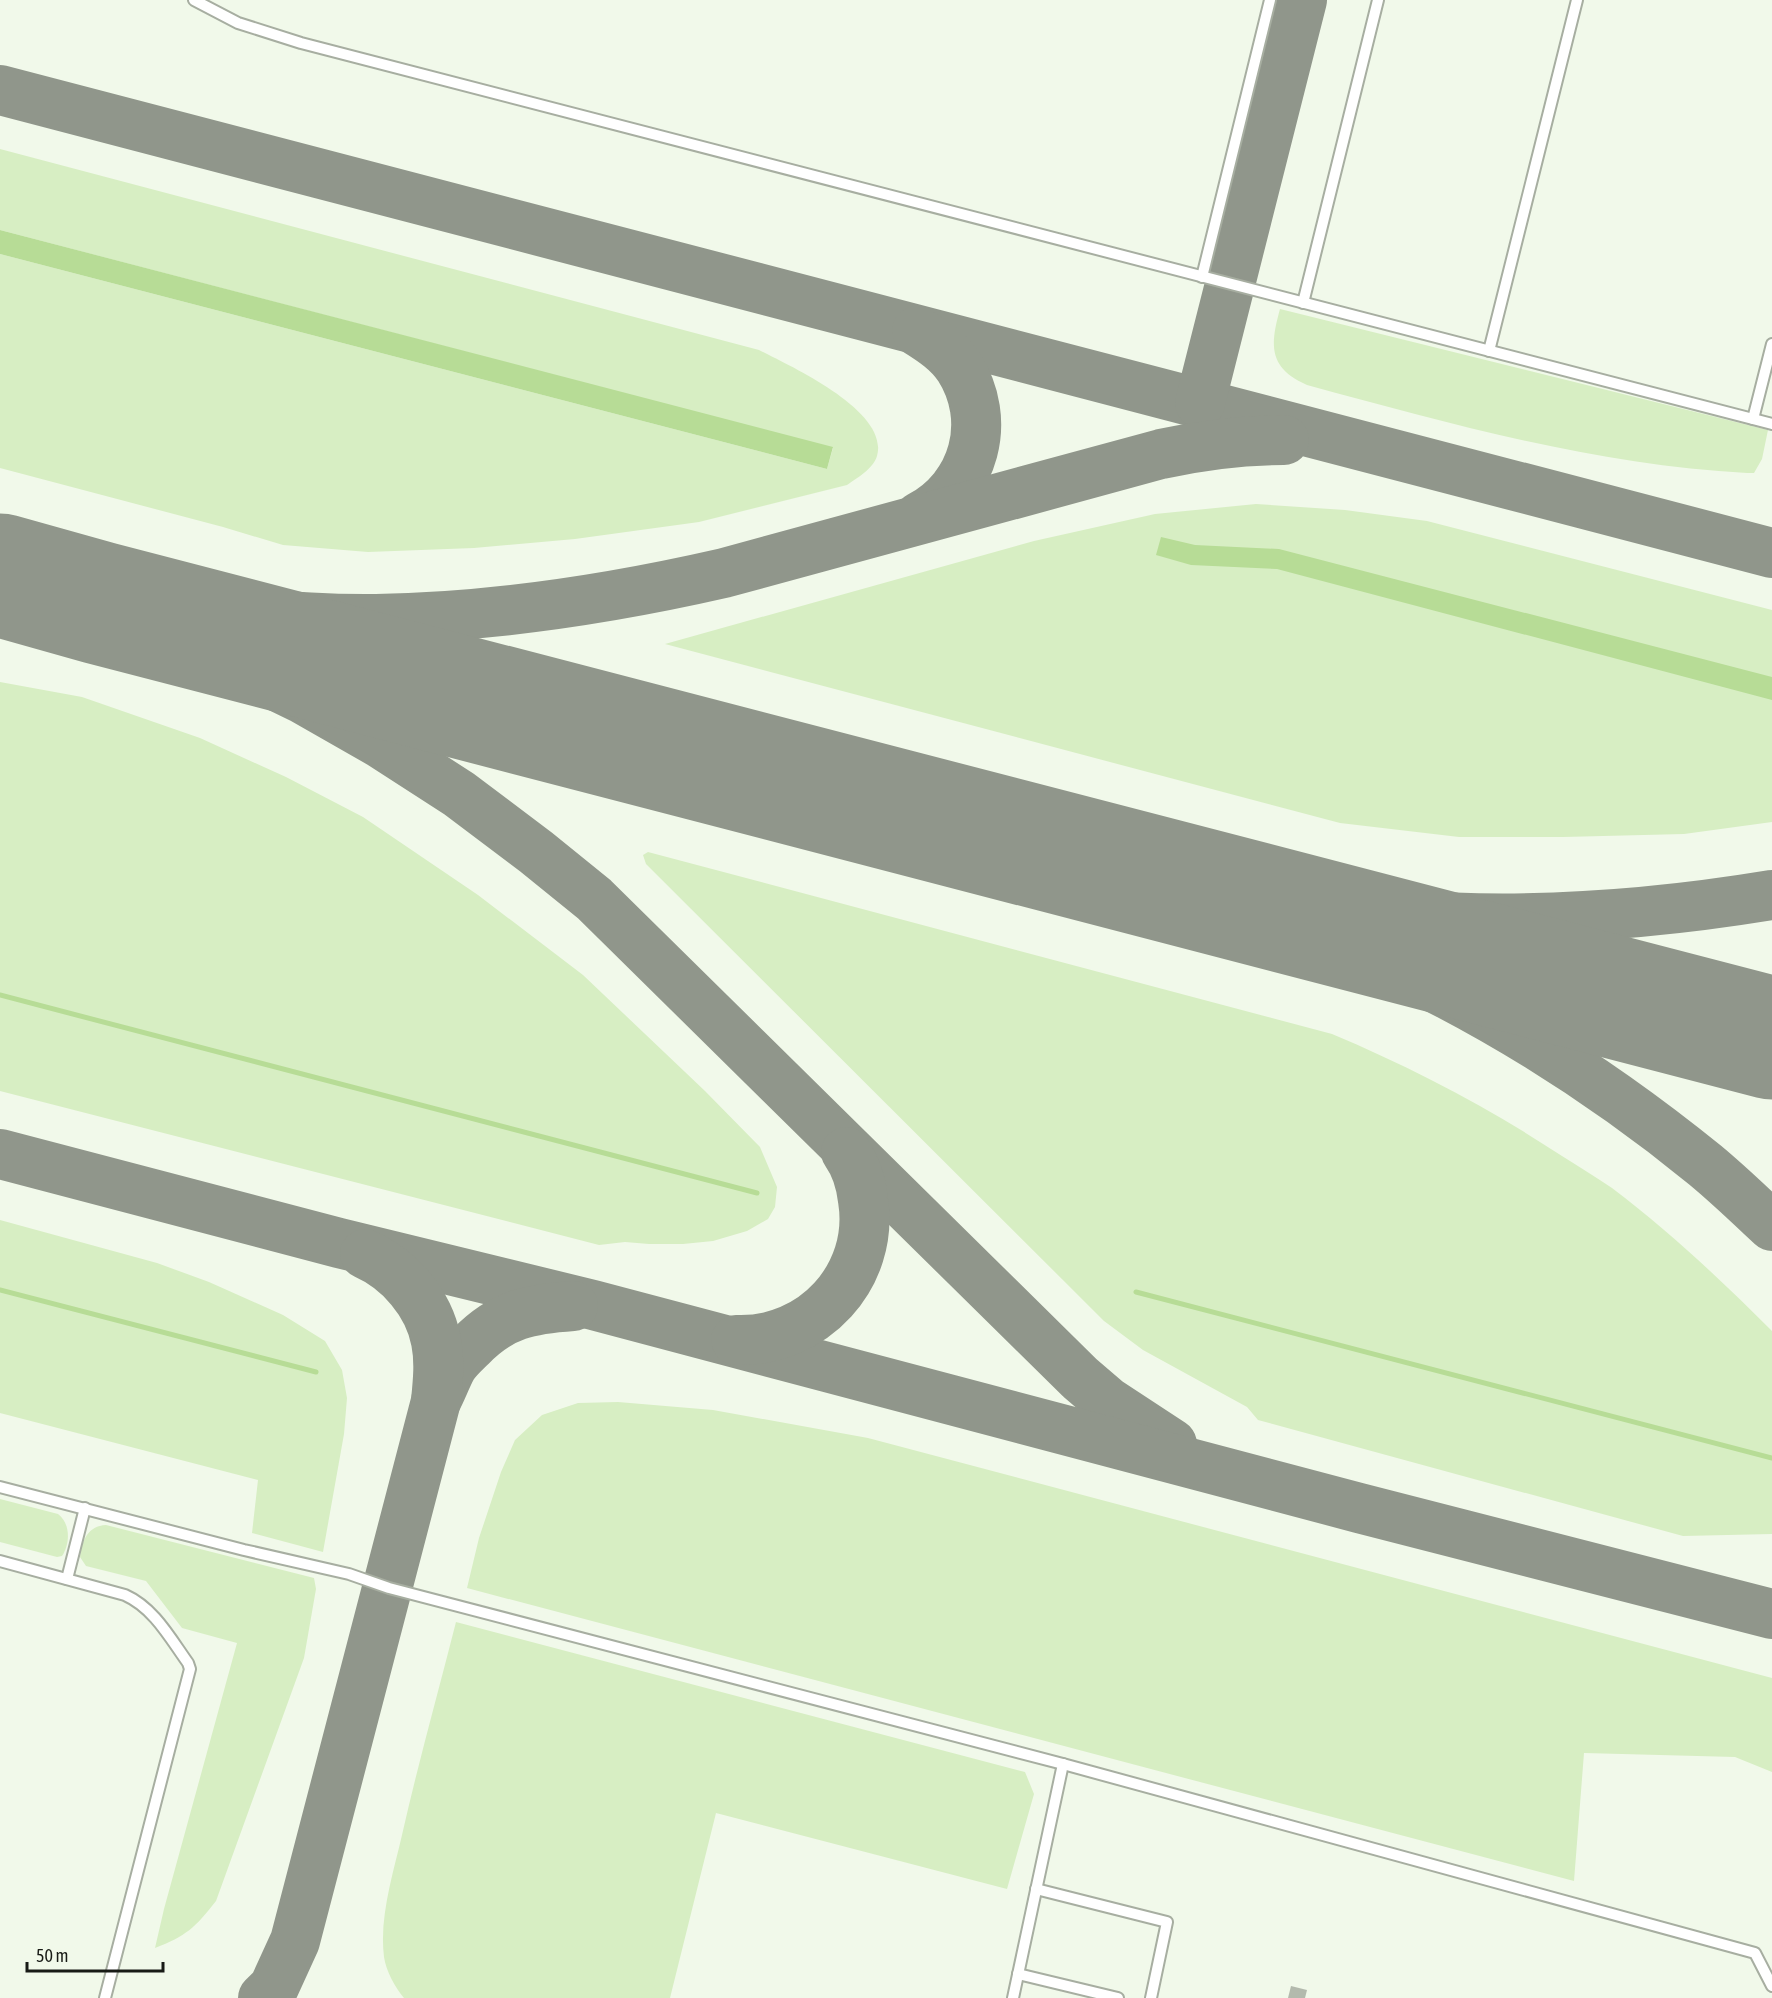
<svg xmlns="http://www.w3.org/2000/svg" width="1772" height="1998" font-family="'Asap Condensed',sans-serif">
<rect width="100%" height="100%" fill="#f1f9ea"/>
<g fill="#d7eec3">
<path d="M0 149 759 350C790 366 890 411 877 456 873 469 857 478 847 485L699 522 575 539 474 548 368 552 283 545 223 527 0 468V254L827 469 833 448 0 230Z"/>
<path d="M1280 309 1768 430 1762 459 1754 473H1747C1596 465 1451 424 1307 385 1268 368 1270 345 1280 309Z"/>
<polygon points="1256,504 1345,510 1427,521 1772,610 1772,822 1684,834 1563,837 1459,837 1340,823 665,644 1034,541 1155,514"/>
<polygon points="0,682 82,697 200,738 286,777 363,817 478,895 583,975 705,1091 760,1147 777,1187 775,1207 768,1219 747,1231 713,1241 683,1244 649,1244 625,1242 599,1245 0,1091"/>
<path d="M648 852 1332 1034C1413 1068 1489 1108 1562 1156 1579 1167 1596 1177 1612 1188 1670 1232 1721 1280 1772 1331V1534L1683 1536 1258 1420 1247 1407 1143 1350 1104 1321 646 864 643 855Z"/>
<polygon points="0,1220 157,1263 209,1282 283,1315 325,1341 342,1370 347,1398 344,1434 323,1552 252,1533 258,1480 0,1413"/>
<polygon points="618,1402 713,1410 868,1438 1772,1678 1772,1772 1735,1757 1584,1753 1574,1881 467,1588 479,1538 501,1472 515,1440 542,1415 578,1403"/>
<path d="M0 1499 58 1514C71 1524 70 1544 62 1556L57 1557 0 1542Z"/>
<path d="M106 1525 314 1578 316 1589 304 1658 216 1901C195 1928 186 1936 155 1948L164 1909 237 1643 182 1628 146 1581 86 1566 80 1557C82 1540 88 1526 106 1525Z"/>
<path d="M456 1622 1025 1772 1034 1794 1007 1889 716 1813 670 1998H404C395 1987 386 1971 384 1957 379 1917 393 1874 402 1835 418 1764 438 1693 456 1622Z"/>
</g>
<g fill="#b7dc96">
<polygon points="0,230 833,447 827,469 0,254"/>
<polygon points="1161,537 1195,545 1279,549 1772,677 1772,700 1277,569 1191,565 1156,555"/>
</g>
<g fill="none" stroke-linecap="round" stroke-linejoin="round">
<g stroke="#b7dc96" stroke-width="5">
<polyline points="0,995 757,1193"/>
<polyline points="0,1290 316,1372"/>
<polyline points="1136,1292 1772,1458"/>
</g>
<g stroke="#90968b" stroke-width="50">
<polyline points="0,90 1772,553"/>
<path d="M917 331C933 341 948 351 959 367 993 420 975 488 919 517"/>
<polyline points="1200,403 1302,0"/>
<polyline points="0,592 99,608 241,669 303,699 380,743 459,794 536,852 594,899 1080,1378 1108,1402 1172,1444"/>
<path d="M118 596C203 610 289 620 376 619 494 617 610 599 724 573L1161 454C1202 445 1242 440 1284 440"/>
<path d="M1168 881C1236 905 1305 927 1371 957 1491 1011 1603 1082 1705 1165 1728 1184 1750 1205 1772 1226"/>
<path d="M1280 900C1322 905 1364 912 1407 915 1530 924 1651 915 1772 895"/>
<polyline points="0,1154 339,1243 593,1305 1359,1508 1772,1614"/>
<path d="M736 1340C813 1343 875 1276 863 1200 861 1183 856 1166 846 1152"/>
<path d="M436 1401C442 1390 446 1378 452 1367 457 1359 465 1352 471 1346 502 1314 530 1309 573 1306"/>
<path d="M263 1998 274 1987 295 1941 436 1401C438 1381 440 1361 436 1341 429 1303 399 1269 365 1254"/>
</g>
<polyline stroke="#90968b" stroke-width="123" points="0,575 100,603 1772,1038"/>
</g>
<polygon fill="#b3baad" points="1291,1986 1307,1990 1305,1998 1288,1998"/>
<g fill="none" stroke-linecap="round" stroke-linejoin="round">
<defs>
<g id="lane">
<polyline points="194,0 238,23 301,43 1772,424"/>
<polyline points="1202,277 1270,0"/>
<polyline points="1303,303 1378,0"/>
<polyline points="1489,351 1577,0"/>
<polyline points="1753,419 1772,344"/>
<polyline points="0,1487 244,1550 349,1574 389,1588 1063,1764 1755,1953 1772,1986"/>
<path d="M0 1561 125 1595C154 1608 170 1638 188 1663L190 1669 105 1998"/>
<polyline points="67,1579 85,1508"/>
<polyline points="1036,1889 1167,1922 1151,1998"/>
<polyline points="1018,1974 1118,1998"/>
<polyline points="1013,1998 1063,1764"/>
</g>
</defs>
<use href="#lane" stroke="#a7aea1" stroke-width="14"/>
<use href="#lane" stroke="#fff" stroke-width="10"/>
</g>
<path d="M27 1962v9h136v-9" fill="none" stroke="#181b16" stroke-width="3"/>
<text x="36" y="1962" font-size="18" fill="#181b16" stroke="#f1f9ea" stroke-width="4.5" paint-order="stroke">50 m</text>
</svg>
